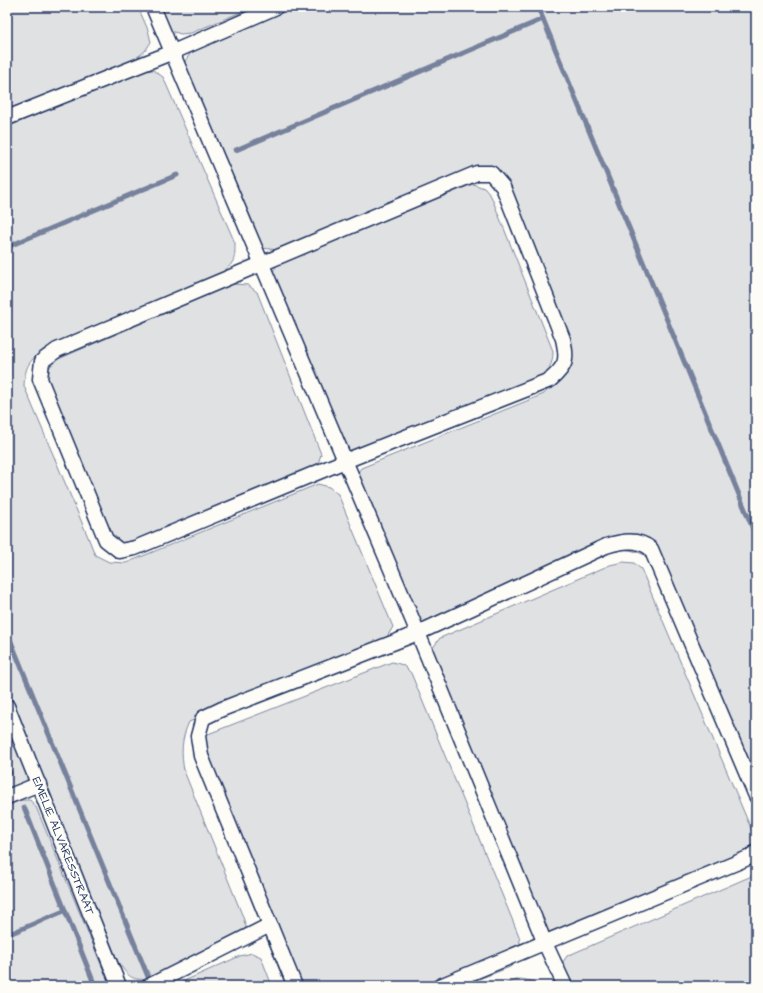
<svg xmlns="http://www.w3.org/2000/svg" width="763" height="993" font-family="'Architects Daughter',sans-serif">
<rect width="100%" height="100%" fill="#fdfcf7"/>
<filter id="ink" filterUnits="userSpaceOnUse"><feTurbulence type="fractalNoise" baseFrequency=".025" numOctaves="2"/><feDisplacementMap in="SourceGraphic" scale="8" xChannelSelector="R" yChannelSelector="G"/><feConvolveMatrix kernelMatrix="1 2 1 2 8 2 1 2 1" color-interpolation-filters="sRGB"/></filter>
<g filter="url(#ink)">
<g fill="#e0e1e3" stroke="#7e88a0">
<polygon points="7,7 138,7 148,30 151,42 145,51 135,59 7,111"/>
<polygon points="156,7 253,7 191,33 181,34 170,31"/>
<path d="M294 7H756V810L651 558C636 550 625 548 609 550L421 626 355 476 361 468 544 394 557 380 567 353 490 173 277 250 263 248 254 241 184 73 185 61 192 51Z"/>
<path d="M153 70 163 77 235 243C235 259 235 262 223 272L44 349C29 361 25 366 24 386L88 537 95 555 109 562 126 563 318 484 329 487 338 494 393 627 385 640 189 722C181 739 181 752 184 771L243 917 246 927 244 936 149 979C131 981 128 976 118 962L7 690V127L141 71Z"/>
<path d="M473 184 484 188 491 196 553 351C553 367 548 370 536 380L356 454H344L271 274 277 265Z"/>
<polygon points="233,284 248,285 257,292 321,454 318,464 310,470 124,549 113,548 46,391 47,370 56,360"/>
<polygon points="623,562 634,563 641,569 755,838 754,851 547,944 432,649 440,638 610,565"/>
<polygon points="392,662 403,665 411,673 519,936 521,949 519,959 510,967 461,986 286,986 193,755 195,745 203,736"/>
<polygon points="7,721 29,776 25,783 7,791"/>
<polygon points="21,800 30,800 36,807 110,986 7,986 7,806"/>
<polygon points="756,872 756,986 560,986 560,966 567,956 754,875"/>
<polygon points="252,953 261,957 272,986 173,986 240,956"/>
<polygon points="520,979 532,981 540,986 498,986"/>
</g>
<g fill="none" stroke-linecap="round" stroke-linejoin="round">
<g stroke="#76819c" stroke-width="5">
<polyline points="538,7 756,536"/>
<polyline points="236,150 543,19"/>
<polyline points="7,247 177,175"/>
<polyline points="7,632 149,979"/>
<polyline points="7,767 10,773"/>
<polyline points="24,807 95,986"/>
<polyline points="7,935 64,911"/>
</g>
<defs>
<g id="minor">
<polyline points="153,7 418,633 544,941 565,986"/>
<polyline points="7,118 173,52 276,7"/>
<path d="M477 173H491L503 187 563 339C568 361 566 366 550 380L345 461 135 548 120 551 106 540 40 379 42 361 57 350Z"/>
<polyline points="7,706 119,986"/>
<polyline points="7,797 39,784"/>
<polyline points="149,986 270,925"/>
<path d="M295 986 201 756 198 736 203 718 222 709 418 633 606 546C622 541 638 538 651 549L756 796"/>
<polyline points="440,986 748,858 756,852"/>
</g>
</defs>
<use href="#minor" stroke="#1b2f5e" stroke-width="17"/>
<use href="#minor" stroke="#fdfcf7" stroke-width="14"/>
</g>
</g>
<g text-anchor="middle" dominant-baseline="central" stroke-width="4" stroke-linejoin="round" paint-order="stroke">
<g font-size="12" fill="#1b2f5e" stroke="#fdfcf7">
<text transform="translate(63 846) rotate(68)">EMELIE ALVARESSTRAAT</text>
</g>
</g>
<rect width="763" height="993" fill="none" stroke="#fdfcf7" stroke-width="24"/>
<rect x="12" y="12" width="739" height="969" fill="none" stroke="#1b2f5e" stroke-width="1.5" filter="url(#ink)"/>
</svg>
